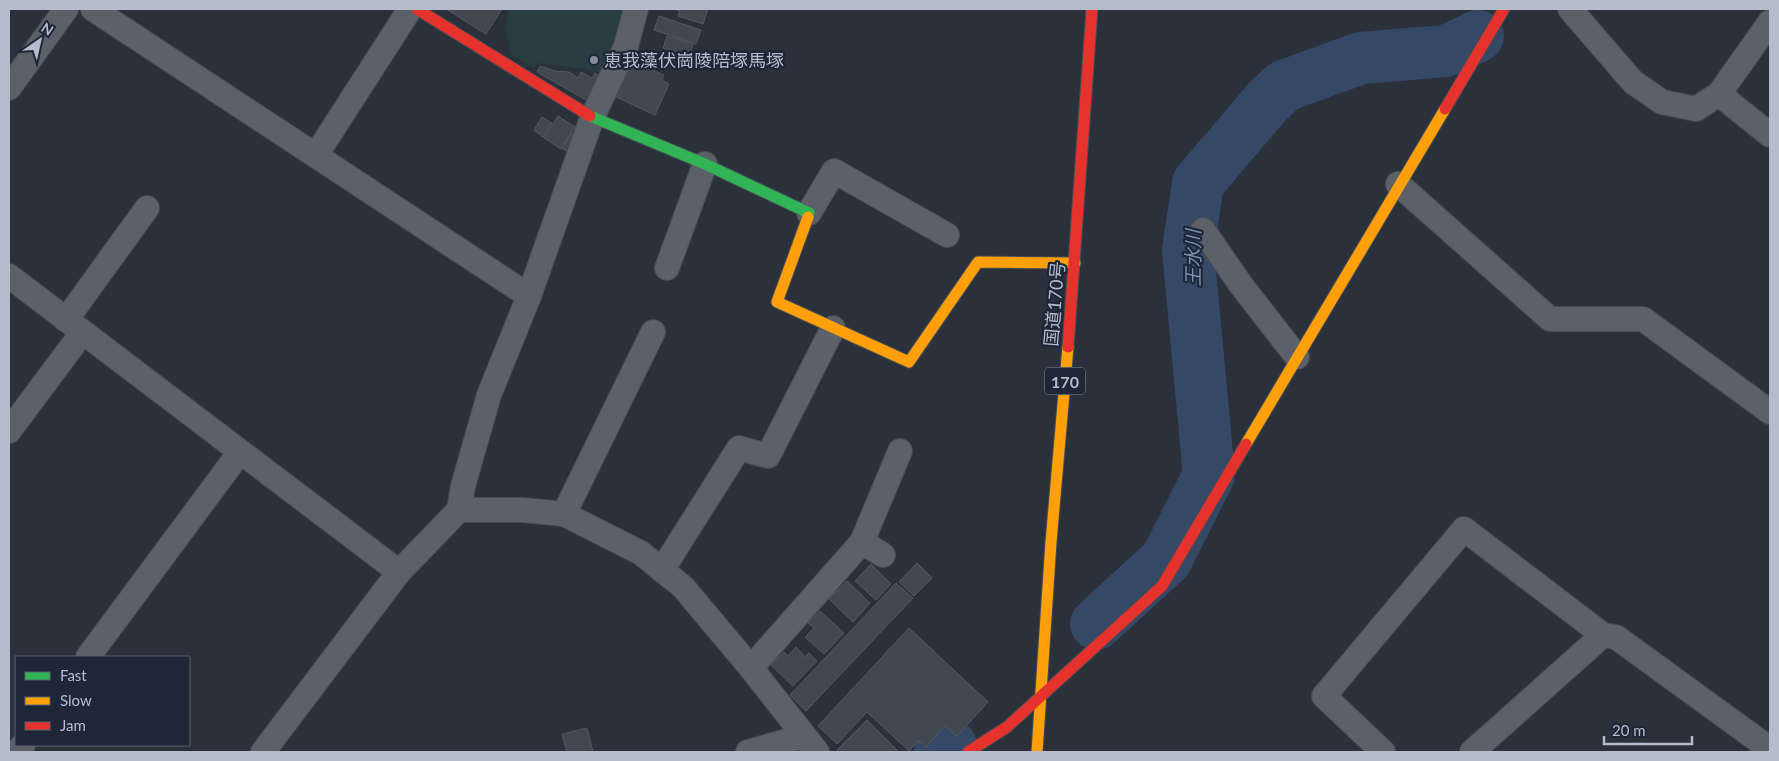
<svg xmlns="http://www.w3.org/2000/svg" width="1779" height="761" font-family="Lato,'Noto Sans JP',sans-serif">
<rect width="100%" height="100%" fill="#2a313b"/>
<polygon fill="#273d42" points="508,9 629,9 602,72 539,63 533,68 511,54 506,32"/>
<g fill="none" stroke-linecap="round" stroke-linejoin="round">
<g stroke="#354866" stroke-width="52">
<polyline points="1096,624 1166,560 1209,475 1188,250 1198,183 1267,102 1284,86 1361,58 1446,51 1478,36"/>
<polyline points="940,752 951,746"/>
</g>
</g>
<g fill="#424850" stroke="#525963">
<polygon points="446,9 502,9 486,34"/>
<polygon points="673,9 708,9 703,24 678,16 680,11"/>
<polygon points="659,16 701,30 696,44 654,30"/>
<polygon points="667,36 693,44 689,56 663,48"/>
<polygon points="630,60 664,75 662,80 669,84 655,115 614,96"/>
<polygon points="540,66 555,71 569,72 578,78 581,72 592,78 595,73 601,77 588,101 537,72"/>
<polygon points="558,116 575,127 561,149 544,138"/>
<polygon points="542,117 552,123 543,137 534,130"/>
<polygon points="572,133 579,138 569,153 562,148"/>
<polygon points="917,563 932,578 914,596 899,582"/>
<polygon points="871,564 891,584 876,600 855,581"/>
<polygon points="847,581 870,603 853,622 829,599"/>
<polygon points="896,583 913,598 806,711 790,695"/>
<polygon points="820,611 844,633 824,654 805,637 814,628 808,623"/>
<polygon points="909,628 988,702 957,736 945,726 926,747 918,741 909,751 867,712 837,744 818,726"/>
<polygon points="796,647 805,657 809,653 817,661 793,686 771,665 784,652 788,656"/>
<polygon points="867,720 899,752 839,752 837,750"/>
<polygon points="587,728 593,752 567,752 562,734"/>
</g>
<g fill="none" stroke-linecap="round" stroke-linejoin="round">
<defs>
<g id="street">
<polyline points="93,9 529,296"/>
<polyline points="1570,9 1633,82 1662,102 1696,109 1719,94 1770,22"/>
<polyline points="9,88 66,9"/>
<polyline points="1719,94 1770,135"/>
<polyline points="316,155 410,9"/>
<polyline points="1398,184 1550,319 1643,319 1770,412"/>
<polyline points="809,213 834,171 947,235"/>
<polyline points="1203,230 1241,285 1297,357"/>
<polyline points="667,268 705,164"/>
<polyline points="9,276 399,572"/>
<polyline points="66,320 147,208"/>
<polyline points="9,431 82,333"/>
<polyline points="459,510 523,510 564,514 641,553 683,587 751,668 817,752"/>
<polyline points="564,514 653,332"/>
<polyline points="862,542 883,555"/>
<polyline points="662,570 739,448 768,456 833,328"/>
<polyline points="88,657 240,452"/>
<polyline points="751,668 862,542 900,451"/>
<polyline points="17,752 23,745"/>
<polyline points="263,752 399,572 459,510 463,486 489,395 529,296 592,118 626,46 636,9"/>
<polyline points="748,752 804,736"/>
<polyline points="1383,752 1324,696 1464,529 1603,635 1616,637 1770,749"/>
<polyline points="1472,752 1603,635"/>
</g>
<polyline id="fast" points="590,116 705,164 809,213 808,217"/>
<g id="slow">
<polyline points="808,217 777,302 909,362 978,262 1075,263"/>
<polyline points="1246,444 1445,109"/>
<polyline points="1037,752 1051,542 1068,347"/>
</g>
<g id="jam">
<polyline points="417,9 590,116"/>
<polyline points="1445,109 1504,9"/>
<polyline points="1068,347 1092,9"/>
<polyline points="968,752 1007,727 1162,586 1246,444"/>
</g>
</defs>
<use href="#street" stroke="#474c53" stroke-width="26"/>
<use href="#fast" stroke="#474c53" stroke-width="13"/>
<use href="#slow" stroke="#474c53" stroke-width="13"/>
<use href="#jam" stroke="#474c53" stroke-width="13"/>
<use href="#street" stroke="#5b6069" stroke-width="24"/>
<use href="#fast" stroke="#30b455" stroke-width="11"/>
<use href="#slow" stroke="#ff9f0a" stroke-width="11"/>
<use href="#jam" stroke="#e5322d" stroke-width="11"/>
</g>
<circle fill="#848c99" stroke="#1d2737" stroke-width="2" cx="594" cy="60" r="5"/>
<g text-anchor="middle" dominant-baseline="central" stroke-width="4.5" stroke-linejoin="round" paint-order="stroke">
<rect fill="#1d2737" stroke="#87909f" stroke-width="1" x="1045" y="367.5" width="40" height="27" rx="4"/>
<g font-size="16" font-weight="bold" fill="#b5bdcc">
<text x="1065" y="381">170</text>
</g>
<g font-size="18" fill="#b5bdcc" stroke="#1d2737" text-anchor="start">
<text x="604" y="60">恵我藻伏崗陵陪塚馬塚</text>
</g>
<g font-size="18" fill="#b5bdcc" stroke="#1d2737">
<text transform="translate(1054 304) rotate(-85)">国道170号</text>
</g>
<g font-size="19" font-style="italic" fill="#7a92b5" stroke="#1d2737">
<text transform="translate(1192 258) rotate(-90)">王水川</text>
</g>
</g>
<rect width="1779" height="761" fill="none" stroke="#b5bdcc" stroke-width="20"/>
<rect x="15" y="656" width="175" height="90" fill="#1d2737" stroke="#5a6373"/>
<rect x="25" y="672" width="25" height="8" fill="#30b455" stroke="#5a6373"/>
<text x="60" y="681" font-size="15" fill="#b5bdcc">Fast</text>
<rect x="25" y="697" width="25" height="8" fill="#ff9f0a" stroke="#5a6373"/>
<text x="60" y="706" font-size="15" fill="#b5bdcc">Slow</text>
<rect x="25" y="722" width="25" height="8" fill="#e5322d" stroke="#5a6373"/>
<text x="60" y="731" font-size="15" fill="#b5bdcc">Jam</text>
<g transform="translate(40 40) rotate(34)" stroke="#1d2737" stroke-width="4" paint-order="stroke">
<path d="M0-4L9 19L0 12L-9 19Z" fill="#b5bdcc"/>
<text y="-8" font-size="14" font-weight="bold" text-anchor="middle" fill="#b5bdcc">N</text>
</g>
<path d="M1604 736v8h88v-8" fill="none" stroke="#b5bdcc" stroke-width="2.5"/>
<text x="1612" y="736" font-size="15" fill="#b5bdcc" stroke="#1d2737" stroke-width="4" paint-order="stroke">20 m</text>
</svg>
